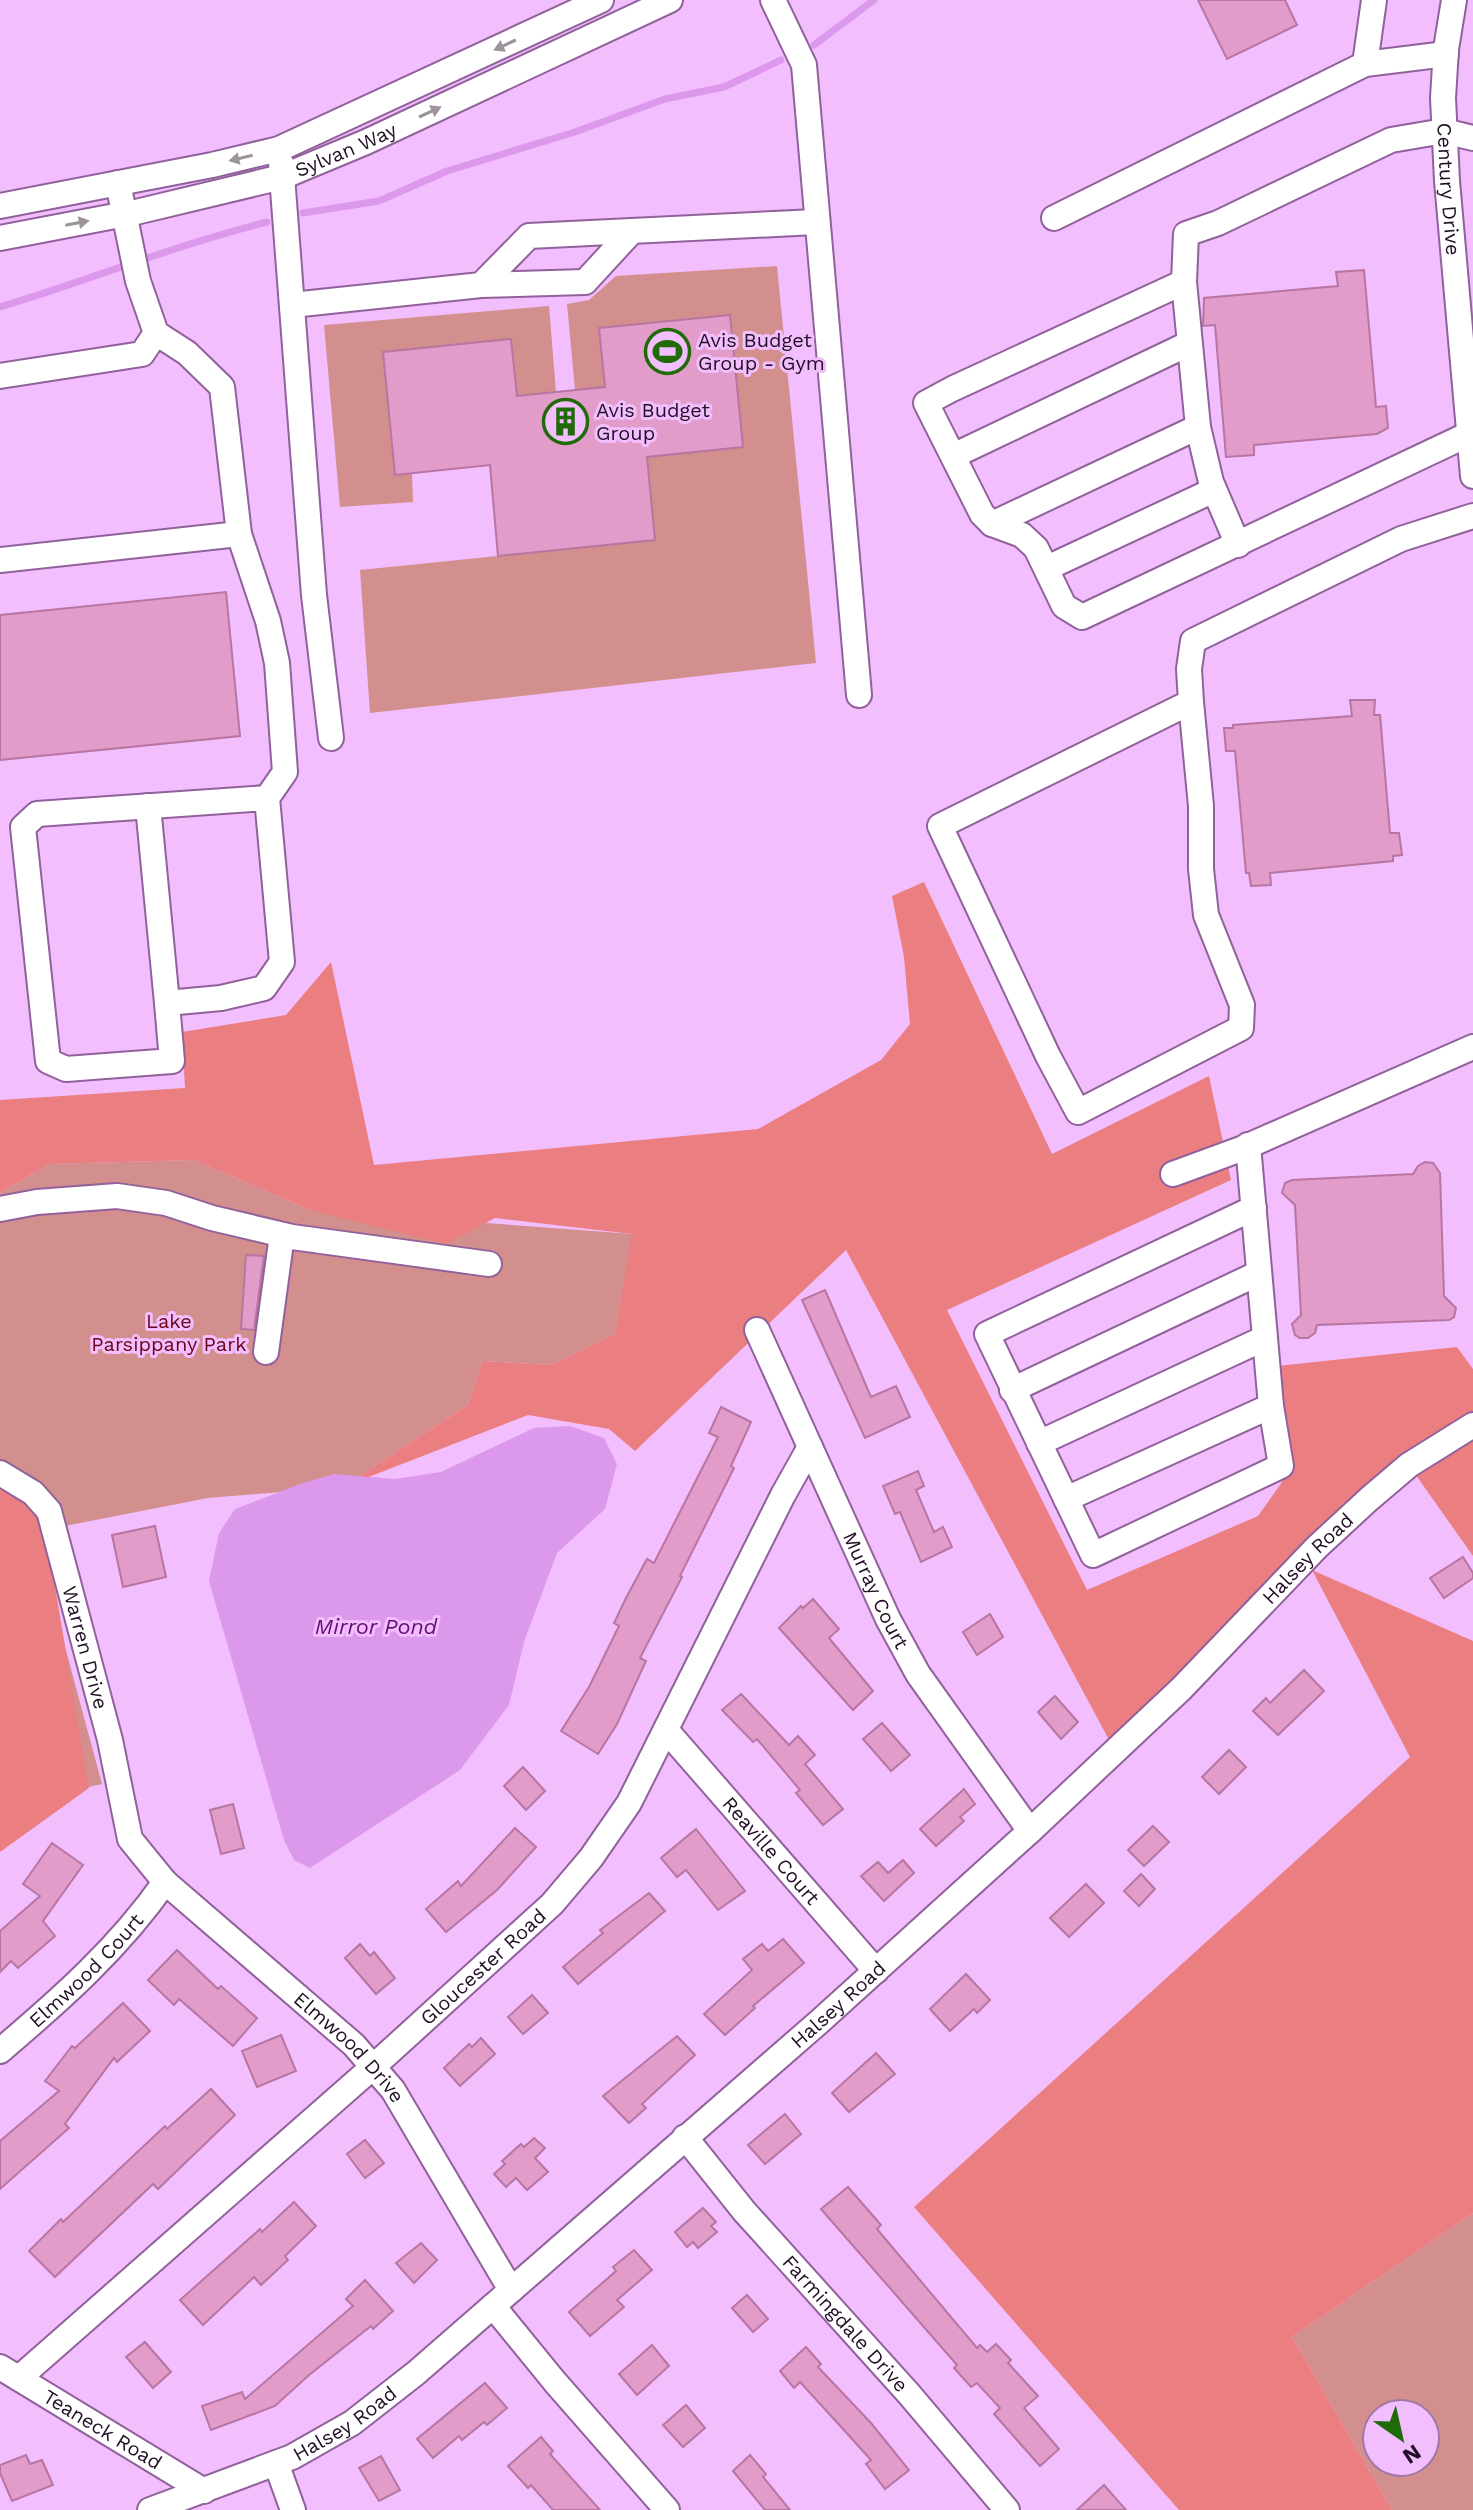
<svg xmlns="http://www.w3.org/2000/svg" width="1473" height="2510" font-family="'Work Sans',sans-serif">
<rect width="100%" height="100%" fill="#f2befd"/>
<g fill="#d38f8e" fill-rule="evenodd">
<polygon points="777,266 816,663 370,713 360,570 655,540 647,457 599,328 605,387 575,390 567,304 589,300 616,276"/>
<polygon points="549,306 556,392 517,396 511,340 383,352 395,474 412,473 413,502 340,507 324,325"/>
<polygon points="194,1160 310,1210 633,1234 615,1334 551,1365 483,1361 468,1405 343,1487 208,1498 34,1532 102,1784 0,1806 0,1193 49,1164"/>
<path d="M1473 2213V2510H1392L1292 2337ZM1377 2414H1425V2462H1377Z"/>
</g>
<g fill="#eb7e80">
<polygon points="924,882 1052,1154 1209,1076 1231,1180 947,1310 1087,1590 1258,1516 1294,1465 1277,1366 1457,1347 1473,1369 1473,1556 1408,1464 1115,1751 846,1250 635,1451 609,1429 528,1415 343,1487 468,1405 483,1361 551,1365 615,1334 632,1234 495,1218 446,1244 310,1210 194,1160 49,1164 0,1193 0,1100 185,1088 182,1032 286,1015 331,962 374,1165 758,1129 881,1060 910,1024 904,957 892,896"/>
<polygon points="0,1472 40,1498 89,1788 0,1852"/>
<polygon points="1312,1570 1473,1641 1473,2213 1292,2337 1392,2510 1179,2510 914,2207 1410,1757"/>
</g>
<polygon fill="#dc98eb" points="570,1426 604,1438 617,1464 605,1509 557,1553 524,1642 509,1705 460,1770 310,1868 294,1860 284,1840 209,1581 219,1533 235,1509 303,1483 334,1474 395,1479 441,1472 534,1428"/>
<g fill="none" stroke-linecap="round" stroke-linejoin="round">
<g stroke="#dc98eb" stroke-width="7">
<polyline points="814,45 874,0"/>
<polyline points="303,213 379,201 447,171 575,132 665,99 724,87 781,60"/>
<path d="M0 307C89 280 176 245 267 222"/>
</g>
</g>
<g fill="#e29cca" stroke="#b875a2" stroke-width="2">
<polygon points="1198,0 1285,0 1297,25 1227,59"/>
<polygon points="1364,270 1376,407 1386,406 1388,428 1377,434 1254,445 1254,455 1226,457 1215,325 1203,326 1204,298 1338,286 1336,272"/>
<polygon points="730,315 743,447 647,457 655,540 498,556 490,465 395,475 383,352 511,339 517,396 556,392 605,387 599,328"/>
<polygon points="226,592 240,736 0,760 0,615"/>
<polygon points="1350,700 1375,700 1374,715 1380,715 1390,833 1399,833 1402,855 1393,856 1393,861 1270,873 1271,885 1251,886 1249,873 1246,873 1235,751 1226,751 1224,728 1233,728 1233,725 1352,716"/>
<polygon points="1425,1162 1433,1163 1440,1173 1444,1296 1456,1308 1454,1317 1449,1320 1317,1325 1315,1333 1308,1338 1300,1338 1295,1335 1292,1324 1301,1315 1295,1205 1282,1193 1285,1183 1292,1180 1413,1174 1418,1166"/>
<polygon points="246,1255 264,1256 254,1330 241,1329"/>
<polygon points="825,1290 871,1397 896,1386 910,1417 865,1438 802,1300"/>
<polygon points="721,1407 751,1422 731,1466 734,1468 680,1576 682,1577 640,1658 646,1661 617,1724 598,1754 561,1731 589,1687 619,1626 614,1623 626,1598 647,1559 654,1563 718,1437 709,1433"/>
<polygon points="918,1471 924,1486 916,1490 934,1532 943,1527 952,1547 921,1562 900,1512 895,1514 883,1486"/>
<polygon points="155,1526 166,1577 123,1587 112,1535"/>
<polygon points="1463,1557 1473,1573 1473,1578 1444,1598 1430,1578"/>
<polygon points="813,1599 839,1629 829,1638 873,1691 853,1710 779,1628 801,1606 803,1608"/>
<polygon points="990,1614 1003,1637 977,1655 963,1632"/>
<polygon points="1304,1670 1324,1691 1278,1735 1253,1711 1266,1698 1270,1703"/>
<polygon points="741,1694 789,1745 798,1736 815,1755 805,1764 843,1809 823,1825 796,1793 800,1790 757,1739 753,1742 722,1710"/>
<polygon points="1055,1696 1078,1722 1061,1739 1038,1712"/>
<polygon points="882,1723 910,1755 891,1771 863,1739"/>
<polygon points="1229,1750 1246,1767 1219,1794 1202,1777"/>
<polygon points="523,1767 545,1791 526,1810 504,1786"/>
<polygon points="964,1789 975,1804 960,1817 964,1821 936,1846 920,1829"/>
<polygon points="233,1804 244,1848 221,1854 210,1810"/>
<polygon points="1153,1826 1169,1842 1144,1866 1128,1850"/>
<polygon points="515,1828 536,1847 497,1890 446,1932 426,1909 458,1881 461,1886"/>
<polygon points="696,1829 745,1891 718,1910 686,1870 677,1877 661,1858"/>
<polygon points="52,1843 83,1865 43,1921 55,1936 18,1968 11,1961 0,1972 0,1931 40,1896 23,1884"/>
<polygon points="903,1860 914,1873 884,1901 861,1876 878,1862 888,1873"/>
<polygon points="1141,1874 1155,1889 1139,1906 1124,1891"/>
<polygon points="1086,1884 1104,1903 1069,1937 1050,1918"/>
<polygon points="649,1893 665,1911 578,1984 563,1967 603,1933 600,1930"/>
<polygon points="783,1939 804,1963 753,2006 755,2008 725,2035 704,2014 752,1970 743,1959 762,1944 768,1951"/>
<polygon points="360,1944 370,1956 374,1952 395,1978 376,1994 345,1958"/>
<polygon points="177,1950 218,1989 221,1986 257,2018 233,2046 179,1999 174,2005 148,1980"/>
<polygon points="966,1974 990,2000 977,2013 974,2009 950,2031 930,2009"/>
<polygon points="532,1995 548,2013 523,2034 508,2017"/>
<polygon points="123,2003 150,2031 117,2062 114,2058 65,2124 69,2128 0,2189 0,2141 59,2091 45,2081 72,2046 75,2048"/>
<polygon points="281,2035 296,2071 257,2087 242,2051"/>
<polygon points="677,2036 695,2055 642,2104 646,2108 629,2123 603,2096"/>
<polygon points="481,2038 495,2054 460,2086 444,2068 469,2044 472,2047"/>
<polygon points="876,2053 895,2074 849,2112 832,2093"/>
<polygon points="211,2089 235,2115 158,2189 153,2184 55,2277 29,2251 61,2219 63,2222 165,2126 167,2129"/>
<polygon points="785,2114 801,2134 765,2164 748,2145"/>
<polygon points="534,2138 545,2148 535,2158 548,2172 527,2190 516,2178 506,2187 494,2174 505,2164 502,2161 521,2144 524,2147"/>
<polygon points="365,2140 384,2163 365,2178 347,2154"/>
<polygon points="848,2187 881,2225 877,2229 977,2348 980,2345 987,2352 996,2344 1011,2360 1008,2363 1038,2396 1024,2408 1059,2449 1040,2466 994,2414 1000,2408 977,2383 971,2387 954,2368 957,2365 821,2209"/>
<polygon points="294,2202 316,2226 285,2256 288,2260 261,2285 254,2277 203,2325 180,2300 260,2229 262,2232"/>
<polygon points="703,2208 716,2222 711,2226 717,2232 698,2248 693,2242 687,2247 675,2232"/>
<polygon points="421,2243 437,2260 414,2283 396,2263"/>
<polygon points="634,2250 652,2270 617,2300 624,2307 590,2336 569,2312 616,2271 613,2267"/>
<polygon points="365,2280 393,2311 373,2329 371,2326 309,2375 275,2406 211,2430 202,2406 242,2392 245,2399 353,2306 346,2299"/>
<polygon points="747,2295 768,2319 753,2332 732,2308"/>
<polygon points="145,2342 171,2372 153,2388 126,2357"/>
<polygon points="652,2345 669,2366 637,2395 619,2374"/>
<polygon points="806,2347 821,2364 818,2367 871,2423 909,2470 885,2489 866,2464 871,2460 843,2429 800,2382 794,2388 780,2371"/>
<polygon points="485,2383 507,2408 487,2425 484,2422 462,2440 459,2436 433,2458 417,2439"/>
<polygon points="686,2405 705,2428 683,2447 663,2425"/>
<polygon points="541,2437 553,2451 550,2454 600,2510 553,2510 531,2485 528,2488 508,2466"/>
<polygon points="26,2455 30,2464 42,2460 53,2485 12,2501 0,2473 0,2465"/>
<polygon points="750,2455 766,2474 763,2477 790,2510 765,2510 733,2471"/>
<polygon points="381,2456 400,2490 379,2501 359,2468"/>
<polygon points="1104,2485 1126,2510 1077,2510"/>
</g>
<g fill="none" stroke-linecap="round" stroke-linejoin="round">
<defs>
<g id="minor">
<polyline points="773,0 804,65 859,695"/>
<path id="s1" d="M1454 0 1446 49 1443 98 1447 181 1473 476"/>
<polyline points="1365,64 1374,0"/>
<polyline points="281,163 314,595 331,738"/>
<polyline points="118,183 138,281 156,333 187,353 222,387 239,534 268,621 277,663 285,772 267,798 282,962 264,988 221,998 167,1003 172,1061 66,1069 48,1061 23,827 37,814 267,798"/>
<polyline points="0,206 212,165 279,149 601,0"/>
<polyline points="1054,218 1365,64 1446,54"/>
<path id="s2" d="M0 238 136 212 282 177 366 142 670 0"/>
<polyline points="1184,282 1198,427 1211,482 1238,545"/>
<polyline points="481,285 585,282 632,231"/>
<polyline points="292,305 481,285 529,236 816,222"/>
<polyline points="0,376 142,354 156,333"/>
<polyline points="1469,434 1082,617 1064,606 1036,548 1022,535 992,524 982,514 926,403 952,389 1184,282 1186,234 1218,223 1391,140 1444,131 1473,138"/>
<polyline points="953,456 1188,344"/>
<polyline points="992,524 1198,427"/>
<polyline points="0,560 239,534"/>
<polyline points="1047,568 1214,490"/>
<polyline points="1191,702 1201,806 1201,869 1206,915 1242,1005 1241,1028 1078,1112 1048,1056 940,826 1191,702 1189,669 1193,641 1401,539 1473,516"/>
<polyline points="148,806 167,1003"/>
<polyline points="1248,1145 1271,1406 1281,1466 1093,1555 987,1334 1254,1208"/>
<polyline points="1173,1174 1241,1149 1473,1047"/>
<polyline points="0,1209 37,1202 117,1196 166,1203 212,1218 292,1237 489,1264"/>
<path id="s3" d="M757 1330 888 1619 918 1674 1030 1831"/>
<polyline points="266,1352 282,1235"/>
<polyline points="1012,1390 1259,1273"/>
<polyline points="1039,1443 1265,1338"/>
<path id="s4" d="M0 1473 33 1493 49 1511 110 1740 130 1839 165 1882 354 2045 393 2090 511 2290"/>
<polyline points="1066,1499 1271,1406"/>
<path id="s5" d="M666 1730 876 1971"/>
<path id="s6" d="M0 2051C61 1999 119 1948 165 1882"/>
<path id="s7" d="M685 2137 744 2211 909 2394 1007 2510"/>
<polyline points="493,2306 555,2382 667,2510"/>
<path id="s8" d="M0 2367 204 2491"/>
<path id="s9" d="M19 2378 374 2066 552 1904 591 1858 629 1803 783 1495 810 1447"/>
<polyline points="276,2463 293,2510"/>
<path id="s10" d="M150 2510 292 2457 352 2423 416 2373 819 2022 1030 1831 1181 1689 1317 1547 1369 1499 1409 1465 1473 1425"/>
</g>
</defs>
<use href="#minor" stroke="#91619b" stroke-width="28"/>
<use href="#minor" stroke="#fff" stroke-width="24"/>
</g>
<defs><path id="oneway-solid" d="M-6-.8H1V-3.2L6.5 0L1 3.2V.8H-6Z" transform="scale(2)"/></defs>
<g fill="#9c939d">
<use href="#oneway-solid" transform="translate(505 45) rotate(155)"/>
<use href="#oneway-solid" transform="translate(430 112) rotate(-25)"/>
<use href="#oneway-solid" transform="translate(241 158) rotate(167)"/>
<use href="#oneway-solid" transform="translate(77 223) rotate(-11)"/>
</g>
<defs>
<symbol id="stadium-ring" viewBox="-11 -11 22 22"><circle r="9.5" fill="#f2befd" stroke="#206a08" stroke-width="1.5"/><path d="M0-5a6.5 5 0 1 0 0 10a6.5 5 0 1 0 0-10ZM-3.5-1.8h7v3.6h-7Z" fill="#206a08"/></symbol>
<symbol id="building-ring" viewBox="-11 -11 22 22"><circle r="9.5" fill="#f2befd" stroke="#206a08" stroke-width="1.5"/><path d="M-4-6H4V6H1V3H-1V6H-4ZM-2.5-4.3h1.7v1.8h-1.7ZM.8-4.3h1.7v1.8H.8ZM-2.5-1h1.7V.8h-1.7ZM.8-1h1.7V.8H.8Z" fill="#206a08"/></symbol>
</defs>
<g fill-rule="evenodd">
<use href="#stadium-ring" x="642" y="326" width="51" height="51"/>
<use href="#building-ring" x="540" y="396" width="51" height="51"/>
</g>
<g text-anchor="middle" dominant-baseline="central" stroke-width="6" stroke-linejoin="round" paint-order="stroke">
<g font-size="20" fill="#220f26" stroke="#f2befd">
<text stroke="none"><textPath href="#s2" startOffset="358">Sylvan Way</textPath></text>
<text stroke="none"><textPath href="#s1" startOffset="190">Century Drive</textPath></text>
<text stroke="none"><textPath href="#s10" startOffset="1510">Halsey Road</textPath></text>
<text stroke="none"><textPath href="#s3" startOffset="286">Murray Court</textPath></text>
<text stroke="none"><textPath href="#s4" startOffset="204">Warren Drive</textPath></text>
<text stroke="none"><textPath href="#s5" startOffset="160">Reaville Court</textPath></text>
<text stroke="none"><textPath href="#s9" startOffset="620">Gloucester Road</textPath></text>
<text stroke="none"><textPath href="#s6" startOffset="118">Elmwood Court</textPath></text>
<text stroke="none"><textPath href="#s10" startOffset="862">Halsey Road</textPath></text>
<text stroke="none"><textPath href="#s4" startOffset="704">Elmwood Drive</textPath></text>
<text stroke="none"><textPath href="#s7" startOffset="246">Farmingdale Drive</textPath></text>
<text stroke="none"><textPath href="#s10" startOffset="214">Halsey Road</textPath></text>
<text stroke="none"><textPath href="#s8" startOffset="120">Teaneck Road</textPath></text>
</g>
<g font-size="20" fill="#220f26" stroke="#f2befd" text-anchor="start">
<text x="698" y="340">Avis Budget<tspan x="698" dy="23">Group - Gym</tspan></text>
<text x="596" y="410">Avis Budget<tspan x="596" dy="23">Group</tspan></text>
</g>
<g font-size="20" fill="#6b0418" stroke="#f2befd">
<text x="169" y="1321">Lake<tspan x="169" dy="23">Parsippany Park</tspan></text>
</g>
<g font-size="22" font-style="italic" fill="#630e74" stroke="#f2befd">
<text x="376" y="1626">Mirror Pond</text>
</g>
</g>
<g transform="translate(1401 2438) rotate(146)"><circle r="38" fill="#f2befd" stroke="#9f78a7" stroke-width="2"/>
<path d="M0-6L14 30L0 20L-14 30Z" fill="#206a08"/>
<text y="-12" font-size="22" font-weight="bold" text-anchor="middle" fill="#220f26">N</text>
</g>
</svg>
